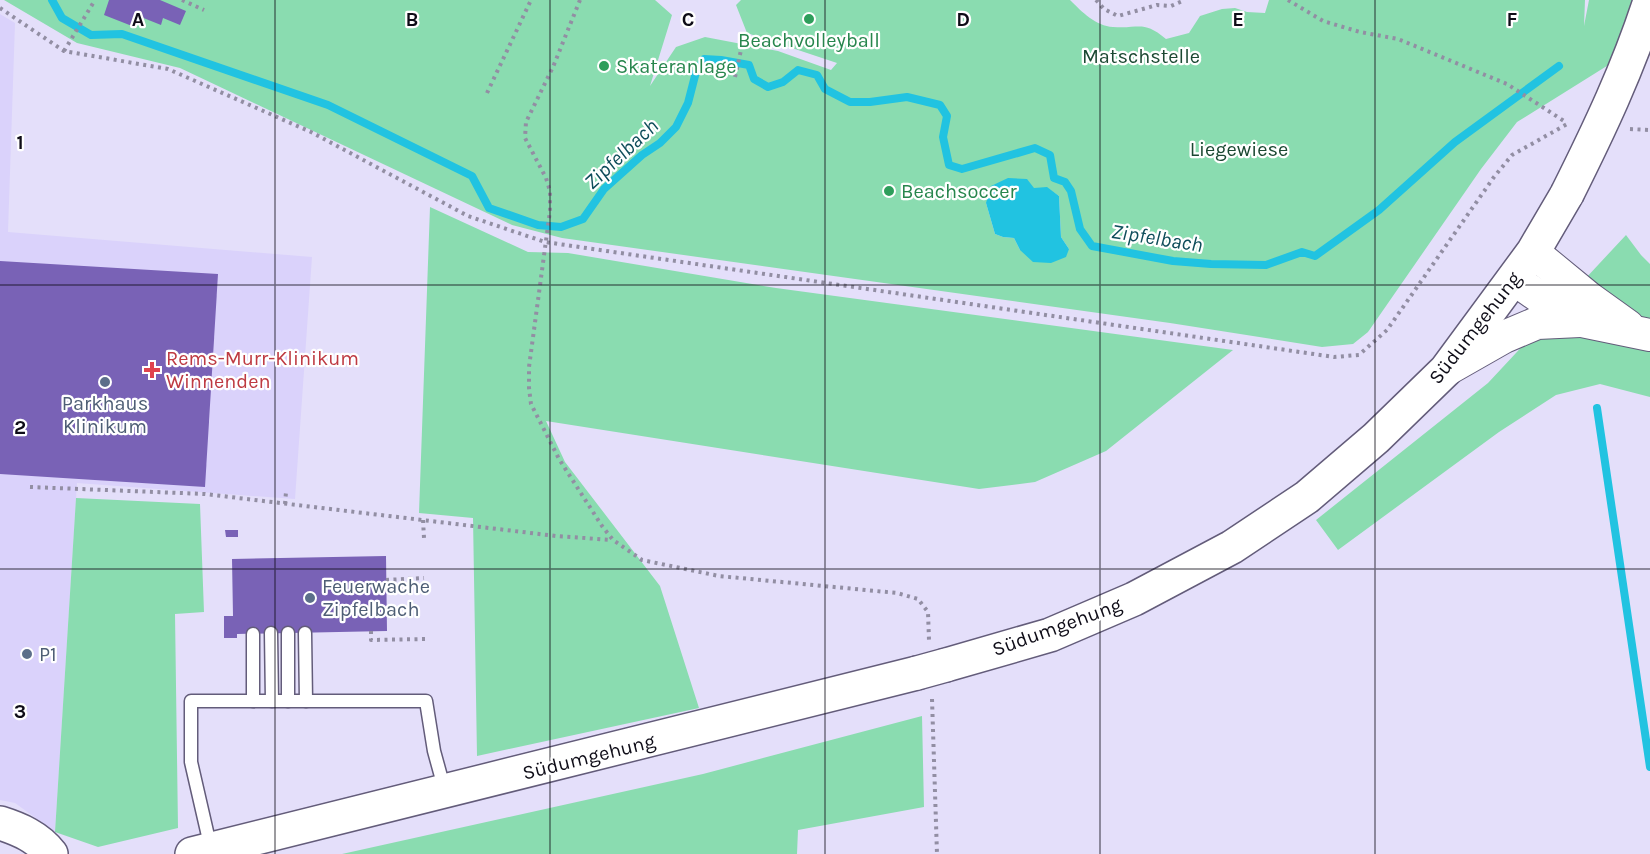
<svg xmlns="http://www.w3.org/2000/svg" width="1650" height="854" font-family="Karla,sans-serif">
<rect width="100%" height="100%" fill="#e4dffa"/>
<polygon fill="#dad2fb" points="0,14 15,23 8,232 312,257 295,499 77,483 55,832 15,803 0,800"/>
<g fill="#8adcb0" fill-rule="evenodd">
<path d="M4 0H655L672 15 650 86 676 47 705 37 778 51 831 70 837 63 747 33 736 5 741 0H1070C1082 12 1096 26 1113 27 1140 29 1143 20 1166 39L1189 33 1200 16 1222 9 1235 8 1247 12 1265 13 1269 0H1585L1584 26 1589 0H1632L1610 64 1517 122 1481 169 1368 332 1353 344 1322 347 1170 323 562 238 512 225 180 68 77 43ZM1034 188H1047L1059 196 1061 237 1069 249 1020 250 1014 238 1003 237 995 234 986 203Z"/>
<polygon points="430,207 528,252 568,253 776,288 1233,350 1106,451 1035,482 979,489 546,421 565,462 660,586 699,708 477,756 473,518 419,513"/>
<polygon points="1626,235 1641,255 1650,264 1650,397 1600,384 1556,395 1499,432 1338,550 1316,520 1488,383"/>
<polygon points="76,498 200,504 204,612 175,614 178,828 98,847 55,832"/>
<polygon points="922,716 924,807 798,830 797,854 342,854 703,774"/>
</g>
<polygon fill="#21c3e1" points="1008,178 1027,179 1034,188 1047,187 1059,196 1061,237 1069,249 1066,257 1051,263 1033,262 1020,250 1014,238 1003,237 995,234 986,203 991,186"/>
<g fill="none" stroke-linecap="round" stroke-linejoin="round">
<g stroke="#21c3e1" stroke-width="8">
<polyline points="52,0 62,18 91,35 122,34 328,105 472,176 489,208 538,225 561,227 583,219 604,189 642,155 660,143 676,127 688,103 696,72 704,59 721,60 749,65 754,79 768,87 783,82 798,70 817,75 825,89 850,102 870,102 907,97 940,105 947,116 943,137 949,165 962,169 1035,148 1050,155 1054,178 1065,182 1071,191 1080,229 1092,246 1173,261 1211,264 1266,265 1302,252 1315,256 1379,210 1455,142 1559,66"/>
<polyline points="1597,408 1650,767"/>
</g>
</g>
<g fill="#7962b6">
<polygon points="109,0 160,0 186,11 180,25 163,18 161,25 136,15 132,26 104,15"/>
<polygon points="0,261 218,274 205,487 0,474"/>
<polygon points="225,530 238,530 238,537 226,537"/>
<polygon points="386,556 387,631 237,634 237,638 224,638 224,616 233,616 232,559"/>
</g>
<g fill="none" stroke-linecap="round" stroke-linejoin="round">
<defs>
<g id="service">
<polyline points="271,633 272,701"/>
<polyline points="288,633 288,701"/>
<polyline points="305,633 306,701"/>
<polyline points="253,634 253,701"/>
<polyline points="211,849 191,762 191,701 426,701 434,751 445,791"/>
</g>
<g id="tertiary">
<polyline points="1533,252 1589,298 1628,326"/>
<polyline points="1514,279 1551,305 1582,321 1650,335"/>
<polyline points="1446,370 1504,337 1537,323 1580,321"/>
</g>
<g id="secondary">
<polyline points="946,665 1050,635 1134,599 1232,547 1307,497 1376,438 1446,370 1533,252 1567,194"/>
<path d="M0 823C19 829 38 837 51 854"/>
<polyline points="192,854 917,673"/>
</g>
</defs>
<use href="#service" stroke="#635c7a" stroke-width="15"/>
<use href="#tertiary" stroke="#635c7a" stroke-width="34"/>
<use href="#secondary" stroke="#635c7a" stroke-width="36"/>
<g stroke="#928ea3" stroke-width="4" stroke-dasharray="3 4.5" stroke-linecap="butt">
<polyline points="182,0 204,10"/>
<polyline points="580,0 553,67 526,122 525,138 546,178 550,191 550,211 529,367 529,388 531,404 559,459 602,526 613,540 642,560 719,576 897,593 918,599 928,612 929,640"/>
<polyline points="1096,0 1104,9 1118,16 1157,5 1171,6 1185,0"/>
<polyline points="1288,0 1323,21 1360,32 1398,39 1507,84 1567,123"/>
<polyline points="0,8 64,51 168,69 311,132 468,216 545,242 1334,357 1359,355 1387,330 1494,177 1512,155 1569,123"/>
<polyline points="64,51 95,0"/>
<polyline points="735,77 741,50"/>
<polyline points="487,93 531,0"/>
<polyline points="1630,129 1650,130"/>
<polyline points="30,487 205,494 556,536 612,540"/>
<polyline points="285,504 286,492"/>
<polyline points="423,520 424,538"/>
<polyline points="386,580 424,578"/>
<polyline points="371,631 371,640 425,639"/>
<polyline points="932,699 937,854"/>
</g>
<use href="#service" stroke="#fff" stroke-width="12"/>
<use href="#tertiary" stroke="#fff" stroke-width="32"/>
<use href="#secondary" stroke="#fff" stroke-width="33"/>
<defs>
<g id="secondary-bridge">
<path d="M1567 194C1599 130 1628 69 1650 1"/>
<polyline points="917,673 946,665"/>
</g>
</defs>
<use href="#secondary-bridge" stroke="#635c7a" stroke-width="36" stroke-linecap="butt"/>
<use href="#secondary-bridge" stroke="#fff" stroke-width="33"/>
</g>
<path fill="none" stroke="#0e0c17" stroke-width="1.5" stroke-opacity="0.55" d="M275 0V854M550 0V854M825 0V854M1100 0V854M1375 0V854M0 285H1650M0 569H1650"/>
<g fill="#2e9e5b" stroke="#fff" stroke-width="2">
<circle cx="809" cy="19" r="6"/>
<circle cx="604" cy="66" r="6"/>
<circle cx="889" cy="191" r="6"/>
</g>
<path fill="#e0444e" stroke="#fff" stroke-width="2" d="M149 361h6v6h6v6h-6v6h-6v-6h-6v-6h6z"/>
<g fill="#5c6f8a" stroke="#fff" stroke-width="2">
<circle cx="105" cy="382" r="6"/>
<circle cx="310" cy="598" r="6"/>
<circle cx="27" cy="654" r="6"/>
</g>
<g text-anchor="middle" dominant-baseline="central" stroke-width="4.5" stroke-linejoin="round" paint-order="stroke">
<g font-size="20" fill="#27864d" stroke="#fff" text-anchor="start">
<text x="809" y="40" text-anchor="middle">Beachvolleyball</text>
<text x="616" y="66">Skateranlage</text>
<text x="901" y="191">Beachsoccer</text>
</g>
<g font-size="20" fill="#1b4832" stroke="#fff">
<text x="1141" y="56">Matschstelle</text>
<text x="1239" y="149">Liegewiese</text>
</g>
<g font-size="20" fill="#0e0c17" stroke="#fff">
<text transform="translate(1475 328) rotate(-52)">Südumgehung</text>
<text transform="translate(1057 627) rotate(-20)">Südumgehung</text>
<text transform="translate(589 757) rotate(-14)">Südumgehung</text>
</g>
<g font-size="20" fill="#be3a42" stroke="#fff" text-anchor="start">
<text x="166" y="358">Rems-Murr-Klinikum<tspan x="166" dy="23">Winnenden</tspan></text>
</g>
<g font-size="20" fill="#4e5e75" stroke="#fff" text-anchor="start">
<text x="105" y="403" text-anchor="middle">Parkhaus<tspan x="105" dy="23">Klinikum</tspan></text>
<text x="322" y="586">Feuerwache<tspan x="322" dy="23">Zipfelbach</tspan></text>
<text x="39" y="654">P1</text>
</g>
<g font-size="21" font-style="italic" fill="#0e4d5a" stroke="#fff">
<text transform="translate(621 154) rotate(-43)">Zipfelbach</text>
<text transform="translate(1157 238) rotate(9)">Zipfelbach</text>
</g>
</g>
<g font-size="20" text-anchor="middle" font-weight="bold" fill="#0e0c17" stroke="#fff" stroke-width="4.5" stroke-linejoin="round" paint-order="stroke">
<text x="138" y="26">A</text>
<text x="412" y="26">B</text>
<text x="688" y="26">C</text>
<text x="963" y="26">D</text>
<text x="1238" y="26">E</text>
<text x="1512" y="26">F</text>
<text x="20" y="149">1</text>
<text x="20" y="434">2</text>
<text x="20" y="718">3</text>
</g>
</svg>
